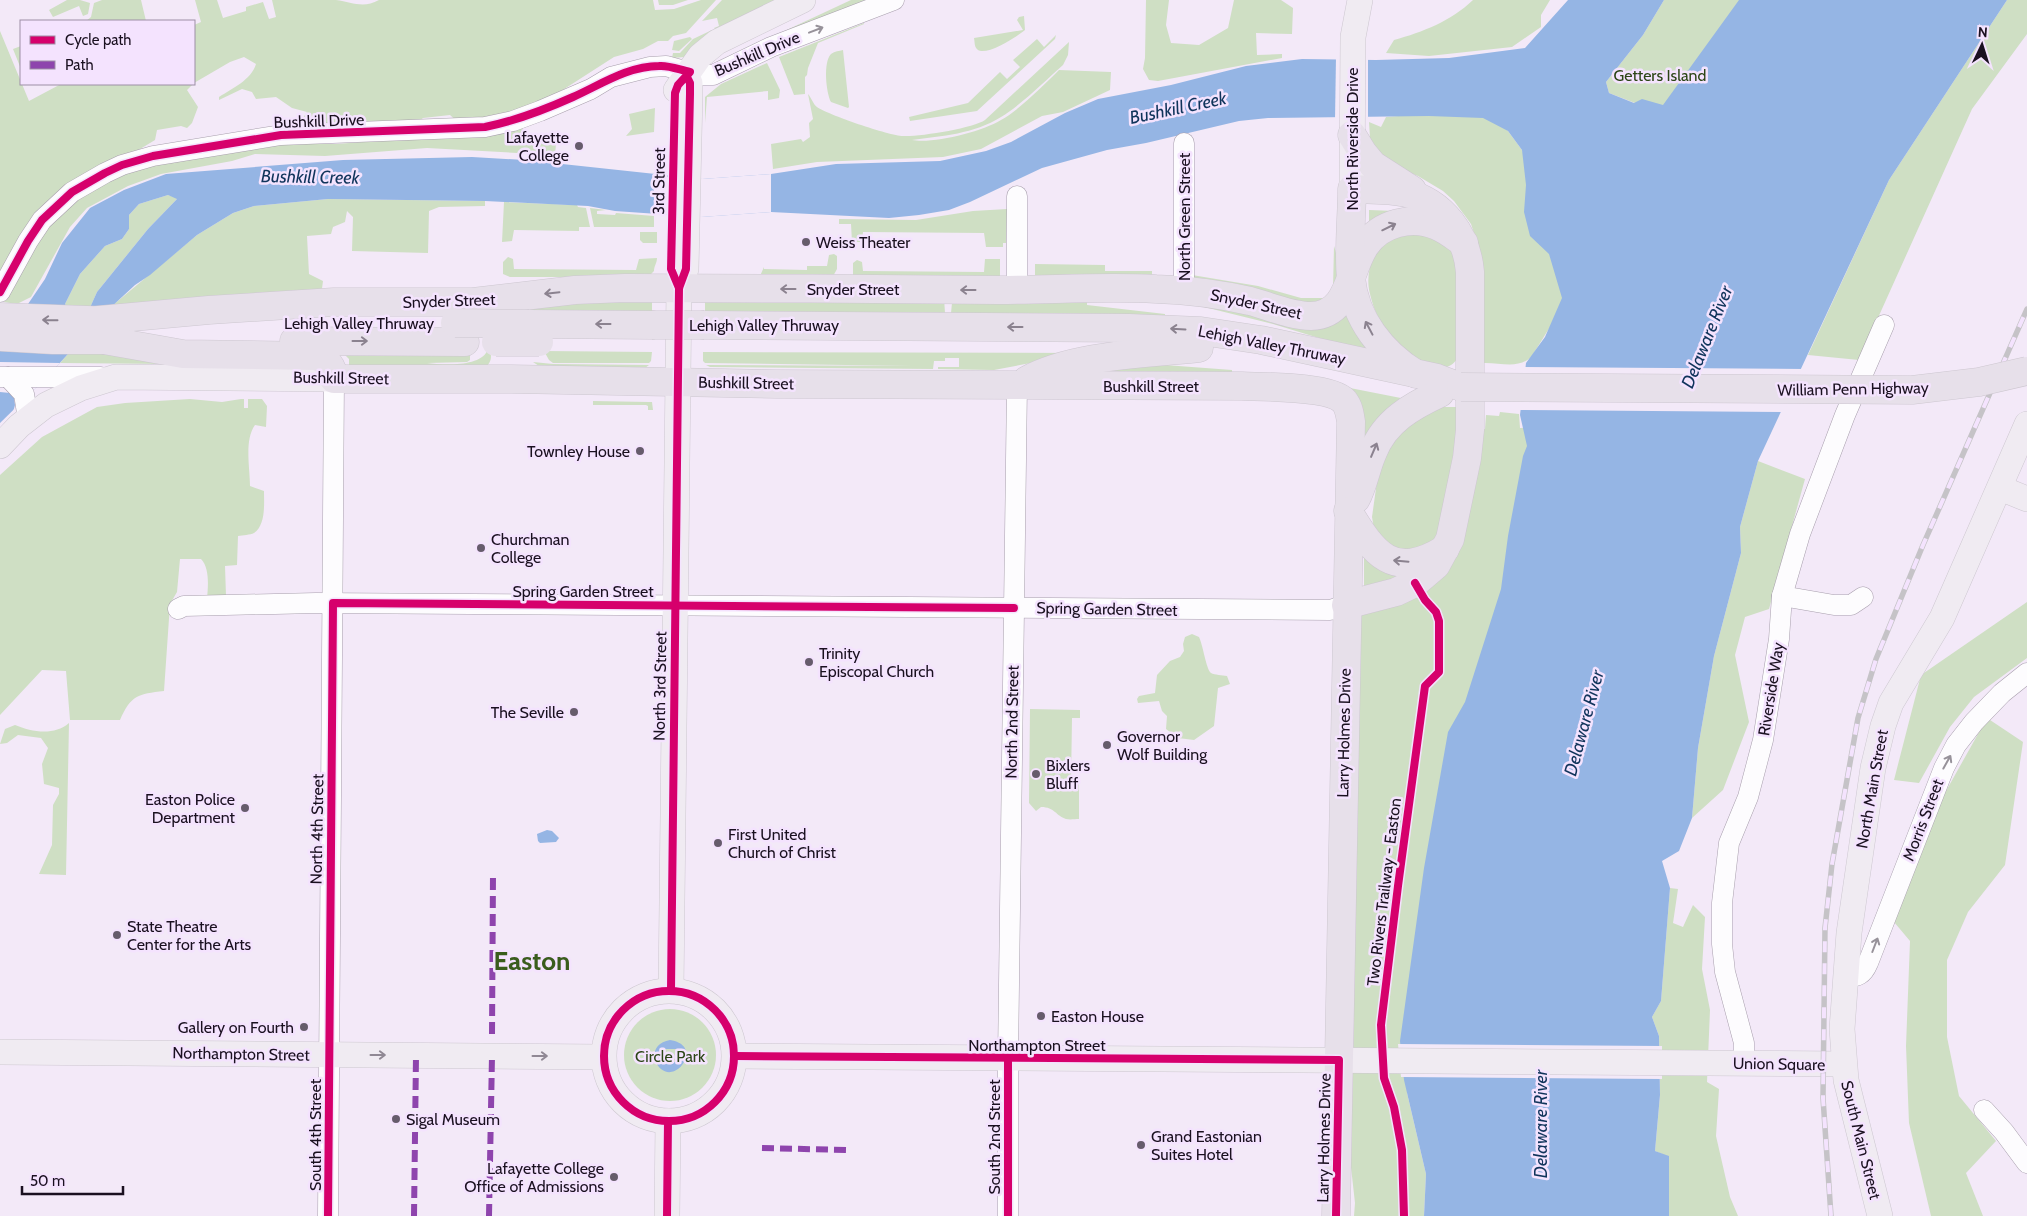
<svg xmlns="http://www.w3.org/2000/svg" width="2027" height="1216" font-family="Cabin,sans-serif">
<rect width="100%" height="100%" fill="#f3e9f8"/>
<g fill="#cfdfc4">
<polygon points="67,0 80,0 90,3 88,14 83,16 79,6 53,17 49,10"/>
<polygon points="102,0 141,0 146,21 86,21 91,17 94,3"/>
<path d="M195 0H217L223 18 246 11V7L263 2 269 19 276 17 272 0C293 0 316 0 336 0 352 2 363 9 379 0H653L655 10 674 9 701 0H716L686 33 673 36 668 41H658L643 49 614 57 558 93 517 110 459 123 450 115 423 118 415 124 298 125 307 112 292 108 276 97 256 99 252 92 242 89 219 100V97C233 88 251 80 256 64L244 57 230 62 194 83V25L201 22Z"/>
<polygon points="658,0 688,0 673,5 659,5"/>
<polygon points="722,0 778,0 716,30 714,28 719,26 717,18 702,21"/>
<polygon points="851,0 880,0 737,53"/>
<polygon points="1146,0 1169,0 1166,25 1171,43 1199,45 1228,28 1234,0 1281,0 1293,8 1292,34 1256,33 1257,55 1282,54 1282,58 1158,81 1149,80 1143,69 1145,58"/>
<path d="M1473 0H1550L1541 15V27L1512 47 1429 56 1386 53 1394 40C1423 32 1451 21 1473 0Z"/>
<polygon points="1664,0 1768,0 1677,126 1635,103 1609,93 1606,82 1643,35"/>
<polygon points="2007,0 2027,0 2027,34 1972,109 1859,360 1808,355 1889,180"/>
<path d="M1024 16 1025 30C1018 36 987 56 978 50 974 47 975 43 974 38L1023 30 1017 20 1019 17Z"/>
<polygon points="864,23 864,24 818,43 808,68 807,75 805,77 805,94 794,95 779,57"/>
<polygon points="712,30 715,31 685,57 672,58 673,53 680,53 693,39"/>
<polygon points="0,31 29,101 61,84 193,84 187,90 198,107 192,123 187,128 181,126 157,130 155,140 107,169 0,270"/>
<polygon points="1056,35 1055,39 977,111 910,121 909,117 968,103 1000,72 1007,79 1020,67 1013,60 1037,39 1044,47"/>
<polygon points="690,37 692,39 679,51 672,50 674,41"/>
<path d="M1069 42 1068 55 1063 65C1045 81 1021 105 1001 117 974 134 942 136 912 140 933 144 981 132 1001 120 1019 110 1044 85 1059 70L1111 72 1110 90 1063 112 1042 116 981 149 943 157 817 162 773 169 771 144 801 139 803 142 810 137 809 123 813 119 808 94C811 97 813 104 817 107 826 114 890 136 903 136 919 137 974 128 985 120Z"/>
<polygon points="21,46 21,69 13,49"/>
<path d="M843 50 849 107 848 108 831 102C826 92 823 62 831 54 835 51 839 51 843 50Z"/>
<polygon points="767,63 780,90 779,98 768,100 768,91 707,97 705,123 705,97 721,84"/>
<polygon points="655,108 654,132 626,136 632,129 629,114"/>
<path d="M1483 109 1508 131 1522 150 1574 288 1532 356C1519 370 1500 362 1482 363L1480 251 1471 224 1454 201 1443 191 1418 176 1392 166 1373 148 1370 138 1369 122 1381 127 1386 117Z"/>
<polygon points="520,122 527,137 537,133 542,144 556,144 555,155 427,148 325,156 255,154 232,161 161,174 128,186 87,208 70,227 31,297 17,304 4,302 8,288 42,232 90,187 149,164 282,143 336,144 362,142"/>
<polygon points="168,195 178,198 148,229 97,292 88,312 72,314 65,304 80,274 105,246 122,239 129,229 129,215 139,204"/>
<polygon points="328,199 485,201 485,206 439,207 429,211 428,253 352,251 353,217 347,211 345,222 333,227 331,234 307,236 309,274 323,281 321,296 113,305 197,235 233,213 254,206"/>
<polygon points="504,202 577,205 578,207 586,208 590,227 579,227 579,231 514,230 512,241 502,242"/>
<polygon points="590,208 606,210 597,211 597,214 615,215 616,213 654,216 654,227 594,227"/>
<polygon points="1007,209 1006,243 1003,243 1003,247 986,247 984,233 863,232 862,242 852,242 851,224 839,224 839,219 916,220 973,211"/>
<polygon points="1369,210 1395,211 1369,229"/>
<path d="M1406 228 1448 245 1458 266 1463 351C1460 355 1456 362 1451 365 1444 370 1437 366 1429 364 1398 352 1377 325 1370 294 1365 275 1372 259 1378 242Z"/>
<polygon points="640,232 657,232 657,243 643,243 640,240"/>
<path d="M1334 246C1340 262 1337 281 1332 297L1308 304 1193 283 1192 275 1258 286 1301 298H1327L1333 289Z"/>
<polygon points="834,254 837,256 837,269 832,278 760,276 764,267 764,269 807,270 807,266 827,266 829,255"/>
<path d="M508 257 513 259 514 269 636 270 639 259 657 258C657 263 654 266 654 271L648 277H510L503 274V262Z"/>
<polygon points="985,259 1000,259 1000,277 853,278 853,263 857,260 862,262 863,271 984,272"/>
<polygon points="1035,264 1105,265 1105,271 1152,271 1152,280 1035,280"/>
<polygon points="944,298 945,313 951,313 952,303 1068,299 1087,302 1087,305 1165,314 1165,317 705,316 705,299"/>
<polygon points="1201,299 1346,308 1375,352 1355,349 1273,324 1200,306"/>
<polygon points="652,300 652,315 526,315 526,309 575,301"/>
<path d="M470 351V360L467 362 427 363C443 365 480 367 487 351H490C492 357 491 361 487 366H349V359L343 353Z"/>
<polygon points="544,351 652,352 651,361 649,363 553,363 549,360"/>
<polygon points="703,352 1083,353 994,370 938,369 938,367 959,367 959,358 945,358 945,361 934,361 933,369 710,367 706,365 914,366 705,363 703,361"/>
<polygon points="69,353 107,353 169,364 60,363"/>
<polygon points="533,362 553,364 649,365 645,368 539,366"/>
<polygon points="1128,365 1165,365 1232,370 1232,372 1084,371"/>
<polygon points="1350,388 1411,400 1367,450 1353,400 1356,393"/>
<path d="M190 399 222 402 241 399H244V408H248V399H262L267 406 266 427 255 425C244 440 250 468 250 486L264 491C264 503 266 525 254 533 250 535 243 535 238 536L237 565 225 566 226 596 207 599C208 587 210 568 201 559H180L177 592 170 604 164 691C138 694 131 695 120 720H70L66 671 42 670 0 715V475L42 437 97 407 125 403Z"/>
<polygon points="593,401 649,402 652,402 653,410 648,410 648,406 646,405 593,405"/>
<polygon points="1443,407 1463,407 1443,533 1415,557 1380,540 1374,529 1372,517 1379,467 1399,432 1429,412"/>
<polygon points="1500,412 1519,414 1520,428 1546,427 1407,1093 1426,1174 1424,1216 1354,1216 1355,1203 1339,1060 1362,600 1429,572 1470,430 1485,429 1486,415 1499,416"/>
<polygon points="1758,461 1805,479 1769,609 1745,617 1735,655 1749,722 1723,790 1692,818 1698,748 1714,656 1741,553 1740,527"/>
<polygon points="1364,555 1404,578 1364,587"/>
<polygon points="2027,602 2027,658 1974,697 1950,727 1919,783 1894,780 1921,675"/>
<path d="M1192 634 1199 637C1203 645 1206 669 1211 673 1215 675 1222 675 1227 676L1230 684 1218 688 1214 726 1194 740 1178 738 1166 729 1167 716 1162 711 1159 701 1138 703 1137 699 1139 696 1155 693 1157 675 1170 661 1180 657 1184 651 1183 644 1185 637Z"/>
<path d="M1030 709 1080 710V718H1072L1071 782H1079V819C1075 819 1070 820 1066 819 1056 816 1055 807 1041 807L1036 811 1029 803Z"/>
<polygon points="1987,718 2023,742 2005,865 1968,912 1947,960 1947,1037 1959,1096 1996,1141 1966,1173 1983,1216 1931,1216 1909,1123 1906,1046 1910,941 1889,916 1923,832"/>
<path d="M69 723 66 875 39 874 52 845 53 805 59 794V788L44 784 42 764 48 748 41 738 18 735 7 743 0 744 5 729 15 725C32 732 54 736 69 723Z"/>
<polygon points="1670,888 1678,889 1673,923 1683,927 1693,905 1705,917 1702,969 1710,1010 1707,1082 1719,1089 1716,1136 1730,1197 1738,1216 1669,1216 1669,1157 1655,1151 1660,1095 1659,1036 1652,1017 1661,1001"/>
<circle cx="670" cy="1055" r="46"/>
</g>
<g fill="#95b5e4" fill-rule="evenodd">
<path d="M1568 0H1664L1643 35 1606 82 1609 93 1634 103 1642 99 1663 105 1739 0H2007L1889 180 1758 461 1740 527 1741 553 1714 656 1698 748 1692 818 1679 851 1662 861 1670 888 1661 1001 1652 1017 1659 1036 1660 1095 1655 1151 1669 1156V1216H1424L1426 1174 1404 1080 1400 1041 1424 868 1448 732 1465 702 1501 589 1508 536 1523 456 1527 446 1520 415 1526 363 1545 337 1562 298 1549 254 1530 236 1524 212 1526 185 1522 150 1508 131 1483 118 1429 116 1268 118 1239 121 1146 143 1107 150 1042 168 970 202 949 210 919 215 889 218 771 212 701 217 615 211 588 206 485 201 328 199 254 206 233 213 197 235 150 275 135 285 109 309 47 377 0 423V332L26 307 45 279 62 243 90 208 124 190 166 174 343 160 472 157 525 160 702 179 771 174 836 164 940 161 986 151 1011 142 1065 113 1098 99 1171 85 1246 66 1302 59 1376 60 1449 58 1525 48ZM168 195 177 199 148 229 97 292 88 312 72 314 65 304 80 274 105 246 122 239 129 229V215L139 204Z"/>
<polygon points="547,830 552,831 559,838 556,842 540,843 538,841 537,834"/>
<path d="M670 1040C709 1046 668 1096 654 1058 654 1048 659 1042 670 1040ZM663 1049H676V1062H663Z"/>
</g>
<g fill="#f3e9f8">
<polygon points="1336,57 1368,57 1368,120 1335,120"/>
<polygon points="771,174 771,212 701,217 654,214 654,176 702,179"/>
<polygon points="0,362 60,363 13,412 15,405 14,398 10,393 0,392"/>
<polygon points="1523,367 1804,369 1784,412 1518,410"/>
<polygon points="1398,1044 1662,1046 1662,1079 1401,1077"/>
</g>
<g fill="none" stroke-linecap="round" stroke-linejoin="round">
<defs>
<g id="minor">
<polyline points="1017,290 1017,196"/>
<polyline points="1184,291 1184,143"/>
<polyline points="0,292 28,241 42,220 72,192 105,173 122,165 153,156 281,135 485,127 513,121 540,111 591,89 611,77 650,67 666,66 699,75 713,75 771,47 894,0"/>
<polyline points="0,377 101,377"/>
<polyline points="8,377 24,394 28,419"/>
<polyline points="1782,596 1834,605 1851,605 1863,597"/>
<polyline points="178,609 184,606 316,603 1330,610 1346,605"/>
<path d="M1845 977C1858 977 1863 975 1868 963L1944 768 1956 745 1974 722 2002 693 2027 673"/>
<polyline points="1744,1064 1744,1043 1725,972 1722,944 1722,903 1729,843 1748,797 1763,740 1779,639 1782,596 1800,534 1845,415 1884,325"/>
<polyline points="1984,1110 2004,1132 2027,1163"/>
<polyline points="328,1216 334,379"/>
<polyline points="1008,1216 1008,1059 1017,385"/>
</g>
<g id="major">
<polyline points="676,90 700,56 717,42 803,0"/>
<polyline points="1352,189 1353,37 1360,0"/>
<polyline points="0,446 19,426 46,405 81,388 116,377 334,379"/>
<polyline points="2000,488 2027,499"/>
<polyline points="671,990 679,288 686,269 690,94 690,83 687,77"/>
<circle cx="669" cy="1056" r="65"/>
<polyline points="0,1052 603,1057"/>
<polyline points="735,1056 1844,1064"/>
<polyline points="667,1216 668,1121"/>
<polyline points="1880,1216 1846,1080 1842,1029 1849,933 1873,768 1883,726 1891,703 1942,618 2027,424"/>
</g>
<g id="highway">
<polyline points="1352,135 1363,153 1373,165 1412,190"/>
<polyline points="0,317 116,321"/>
<path d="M99 320 209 310 334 302H473L575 290 625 288C750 288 874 289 999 290 1051 290 1104 286 1156 289 1188 290 1219 294 1250 301 1269 306 1291 316 1311 316 1350 315 1348 271 1365 246 1380 223 1412 215 1437 226 1447 230 1455 237 1464 243"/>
<polyline points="529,324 652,325"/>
<polyline points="704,325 1129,328 1201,331 1261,340 1437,378 1461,387"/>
<polyline points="0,337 53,340 123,340"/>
<path d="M104 340 183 354 316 356C328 360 333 366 334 379H511L776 384 1242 386C1263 387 1330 386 1344 401 1349 407 1350 415 1351 422L1336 1216"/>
<polyline points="294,341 465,342"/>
<path d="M1027 380C1076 354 1144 354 1199 348"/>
<path d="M1356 499C1364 484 1366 467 1373 452 1385 421 1412 406 1440 393"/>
<path d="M1348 511C1374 554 1393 581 1445 549"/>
<path d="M1346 605 1396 592 1415 583 1436 565 1450 539 1467 458 1470 430V272C1467 235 1443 202 1406 193 1389 189 1370 190 1352 189 1352 217 1348 251 1351 278 1355 319 1382 353 1416 374"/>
</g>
</defs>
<use href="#minor" stroke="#a89fad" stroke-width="21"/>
<use href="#major" stroke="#cdc7d0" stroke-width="26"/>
<use href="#highway" stroke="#cdc7d0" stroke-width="29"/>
<use href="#minor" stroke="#fdfcfe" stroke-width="20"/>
<use href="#major" stroke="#f0ebf2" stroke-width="25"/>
<use href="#highway" stroke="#e7e0ea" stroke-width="28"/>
<defs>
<polyline id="rail" points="1831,1216 1823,1098 1825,928 1832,864 1858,718 1876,659 1923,545 2027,309"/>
</defs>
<use href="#rail" stroke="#c5c3c7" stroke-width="5.5"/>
<use href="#rail" stroke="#f4e3fe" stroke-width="4" stroke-dasharray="11" stroke-linecap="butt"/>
<defs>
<g id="highway-bridge">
<polyline points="455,323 529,324"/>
<polyline points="652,325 704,325"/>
<polyline points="496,342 539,342"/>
<polyline points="1461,387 1912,390 1979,382 2027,371"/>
</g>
</defs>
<use href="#highway-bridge" stroke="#cdc7d0" stroke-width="29" stroke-linecap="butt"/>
<use href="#highway-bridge" stroke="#e7e0ea" stroke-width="28"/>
<g stroke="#8e44ad" stroke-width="6" stroke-dasharray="12 6" stroke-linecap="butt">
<polyline points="492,1034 493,873"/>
<polyline points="762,1148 847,1150"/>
<polyline points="414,1216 416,1056"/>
<polyline points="489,1216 492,1056"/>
</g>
<defs>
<g id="cycleway">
<path d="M0 292 28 241 42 220 72 192 105 173 122 165 153 156 281 135 485 127C515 121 544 110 573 97 600 85 628 66 659 66 669 65 680 70 690 72L678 85 675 93 671 269 679 288"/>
<polyline points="671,990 679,288 686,269 690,94 690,83 687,77"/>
<circle cx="669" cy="1056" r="65"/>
<polyline points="735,1056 1339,1060 1336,1216"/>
<polyline points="328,1216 333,603 1014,608"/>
<polyline points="667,1216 668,1121"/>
<polyline points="1008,1216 1008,1059"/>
<polyline points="1404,1216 1402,1150 1394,1107 1384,1078 1381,1025 1398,886 1425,686 1439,672 1439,621 1436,612 1425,600 1415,583"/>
</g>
</defs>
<use href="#cycleway" stroke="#f4e3fe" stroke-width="11"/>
<use href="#cycleway" stroke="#d6006c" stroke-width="8"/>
</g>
<defs><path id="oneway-shaft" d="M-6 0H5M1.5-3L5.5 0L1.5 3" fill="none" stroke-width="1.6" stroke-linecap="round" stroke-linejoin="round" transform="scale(1.25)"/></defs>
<g stroke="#97929a">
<use href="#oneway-shaft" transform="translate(816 30) rotate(-21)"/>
<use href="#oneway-shaft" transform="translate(1947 762) rotate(-61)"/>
<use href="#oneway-shaft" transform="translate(1875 945) rotate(-69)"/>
</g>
<g stroke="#8b828f">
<use href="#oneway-shaft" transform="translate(1389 227) rotate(-26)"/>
<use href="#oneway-shaft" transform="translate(788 289) rotate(-180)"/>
<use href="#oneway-shaft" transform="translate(968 290) rotate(-180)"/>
<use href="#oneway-shaft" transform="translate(552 293) rotate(174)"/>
<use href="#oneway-shaft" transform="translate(50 320) rotate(-179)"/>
<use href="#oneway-shaft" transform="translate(603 324) rotate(-180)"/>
<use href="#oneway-shaft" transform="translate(1015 327) rotate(-180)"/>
<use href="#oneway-shaft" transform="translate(1369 328) rotate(-118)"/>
<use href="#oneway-shaft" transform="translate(1178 329) rotate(-177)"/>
<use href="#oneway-shaft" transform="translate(360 341)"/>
<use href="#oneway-shaft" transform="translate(1374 450) rotate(-67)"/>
<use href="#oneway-shaft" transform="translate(1401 561) rotate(-175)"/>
</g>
<g stroke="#908894">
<use href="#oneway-shaft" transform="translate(378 1055)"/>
<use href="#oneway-shaft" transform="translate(540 1056)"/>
</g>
<g fill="#665c6c" stroke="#f4e3fe" stroke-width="2">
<circle cx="579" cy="146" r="5"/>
<circle cx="806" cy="242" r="5"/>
<circle cx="640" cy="451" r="5"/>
<circle cx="481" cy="548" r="5"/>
<circle cx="809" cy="662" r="5"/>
<circle cx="574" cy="712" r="5"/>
<circle cx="1107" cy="745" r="5"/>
<circle cx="1036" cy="774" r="5"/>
<circle cx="245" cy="808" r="5"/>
<circle cx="718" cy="843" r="5"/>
<circle cx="117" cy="935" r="5"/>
<circle cx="1041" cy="1016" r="5"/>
<circle cx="304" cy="1027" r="5"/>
<circle cx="396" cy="1119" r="5"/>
<circle cx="1141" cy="1145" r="5"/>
<circle cx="614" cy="1177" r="5"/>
</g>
<g text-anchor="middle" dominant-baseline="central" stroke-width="5" stroke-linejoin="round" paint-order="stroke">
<g font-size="16" fill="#1a1020" stroke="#f4e3fe">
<text transform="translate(757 54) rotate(-23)">Bushkill Drive</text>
<text transform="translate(319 121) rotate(-2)">Bushkill Drive</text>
<text transform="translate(1352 139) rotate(-90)">North Riverside Drive</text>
<text transform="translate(659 181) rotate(-89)">3rd Street</text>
<text transform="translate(1184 217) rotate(-90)">North Green Street</text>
<text x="853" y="289">Snyder Street</text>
<text transform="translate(449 301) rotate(-2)">Snyder Street</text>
<text transform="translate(1256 304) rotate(12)">Snyder Street</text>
<text x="359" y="323">Lehigh Valley Thruway</text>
<text x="764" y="325">Lehigh Valley Thruway</text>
<text transform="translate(1272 345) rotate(11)">Lehigh Valley Thruway</text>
<text transform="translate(341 378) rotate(1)">Bushkill Street</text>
<text transform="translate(746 383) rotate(1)">Bushkill Street</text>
<text x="1151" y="386">Bushkill Street</text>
<text transform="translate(1853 389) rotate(-1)">William Penn Highway</text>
<text x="583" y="591">Spring Garden Street</text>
<text transform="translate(1107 609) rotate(1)">Spring Garden Street</text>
<text transform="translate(660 686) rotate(-89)">North 3rd Street</text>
<text transform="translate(1771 689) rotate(-81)">Riverside Way</text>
<text transform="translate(1012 722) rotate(-89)">North 2nd Street</text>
<text transform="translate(1344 733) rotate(-89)">Larry Holmes Drive</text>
<text transform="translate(1872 789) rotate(-80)">North Main Street</text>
<text transform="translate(1923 820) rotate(-69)">Morris Street</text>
<text transform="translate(317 829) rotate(-89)">North 4th Street</text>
<text transform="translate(1384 892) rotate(-83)">Two Rivers Trailway - Easton</text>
<text x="1037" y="1045">Northampton Street</text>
<text transform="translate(241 1054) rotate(1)">Northampton Street</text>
<text transform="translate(1779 1064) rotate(1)">Union Square</text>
<text transform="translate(315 1135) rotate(-90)">South 4th Street</text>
<text transform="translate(994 1137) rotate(-90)">South 2nd Street</text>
<text transform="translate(1324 1138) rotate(-89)">Larry Holmes Drive</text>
<text transform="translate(1861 1140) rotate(76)">South Main Street</text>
</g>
<g font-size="16" fill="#2b4515" stroke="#f4e3fe">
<text x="1660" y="75">Getters Island</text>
<text x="670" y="1056">Circle Park</text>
</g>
<g font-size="16" fill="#1a1020" stroke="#f4e3fe" text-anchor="start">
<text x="569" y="137" text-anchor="end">Lafayette<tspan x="569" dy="18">College</tspan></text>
<text x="816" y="242">Weiss Theater</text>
<text x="630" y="451" text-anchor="end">Townley House</text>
<text x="491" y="539">Churchman<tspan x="491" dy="18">College</tspan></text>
<text x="819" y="653">Trinity<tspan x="819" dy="18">Episcopal Church</tspan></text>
<text x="564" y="712" text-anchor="end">The Seville</text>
<text x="1117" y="736">Governor<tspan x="1117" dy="18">Wolf Building</tspan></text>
<text x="1046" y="765">Bixlers<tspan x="1046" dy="18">Bluff</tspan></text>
<text x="235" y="799" text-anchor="end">Easton Police<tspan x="235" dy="18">Department</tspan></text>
<text x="728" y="834">First United<tspan x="728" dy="18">Church of Christ</tspan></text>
<text x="127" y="926">State Theatre<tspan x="127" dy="18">Center for the Arts</tspan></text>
<text x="1051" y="1016">Easton House</text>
<text x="294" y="1027" text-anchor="end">Gallery on Fourth</text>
<text x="406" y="1119">Sigal Museum</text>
<text x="1151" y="1136">Grand Eastonian<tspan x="1151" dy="18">Suites Hotel</tspan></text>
<text x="604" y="1168" text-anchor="end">Lafayette College<tspan x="604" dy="18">Office of Admissions</tspan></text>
</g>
<g font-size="18" font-style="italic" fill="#10345b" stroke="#f4e3fe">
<text transform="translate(1178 108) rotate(-12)">Bushkill Creek</text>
<text transform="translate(310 177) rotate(1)">Bushkill Creek</text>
<text transform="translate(1707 337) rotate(-68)">Delaware River</text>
<text transform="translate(1584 723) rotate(-75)">Delaware River</text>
<text transform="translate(1541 1124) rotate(-90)">Delaware River</text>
</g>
<g font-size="26" font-weight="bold" fill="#3a5d1d" stroke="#f4e3fe">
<text x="532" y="961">Easton</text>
</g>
</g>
<rect x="20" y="20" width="175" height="65" fill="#f4e3fe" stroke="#9d8fa5"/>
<rect x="30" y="36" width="25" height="8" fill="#d6006c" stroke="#9d8fa5"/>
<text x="65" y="45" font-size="15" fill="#1a1020">Cycle path</text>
<rect x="30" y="61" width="25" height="8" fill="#8e44ad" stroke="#9d8fa5"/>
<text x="65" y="70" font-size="15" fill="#1a1020">Path</text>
<g transform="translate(1982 45) rotate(4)" stroke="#f4e3fe" stroke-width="4" paint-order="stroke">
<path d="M0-4L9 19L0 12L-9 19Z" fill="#1a1020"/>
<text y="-8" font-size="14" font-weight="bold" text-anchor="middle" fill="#1a1020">N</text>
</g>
<path d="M22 1186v8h101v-8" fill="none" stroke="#1a1020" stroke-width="2.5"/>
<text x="30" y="1186" font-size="15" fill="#1a1020" stroke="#f4e3fe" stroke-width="4" paint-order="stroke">50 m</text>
</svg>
